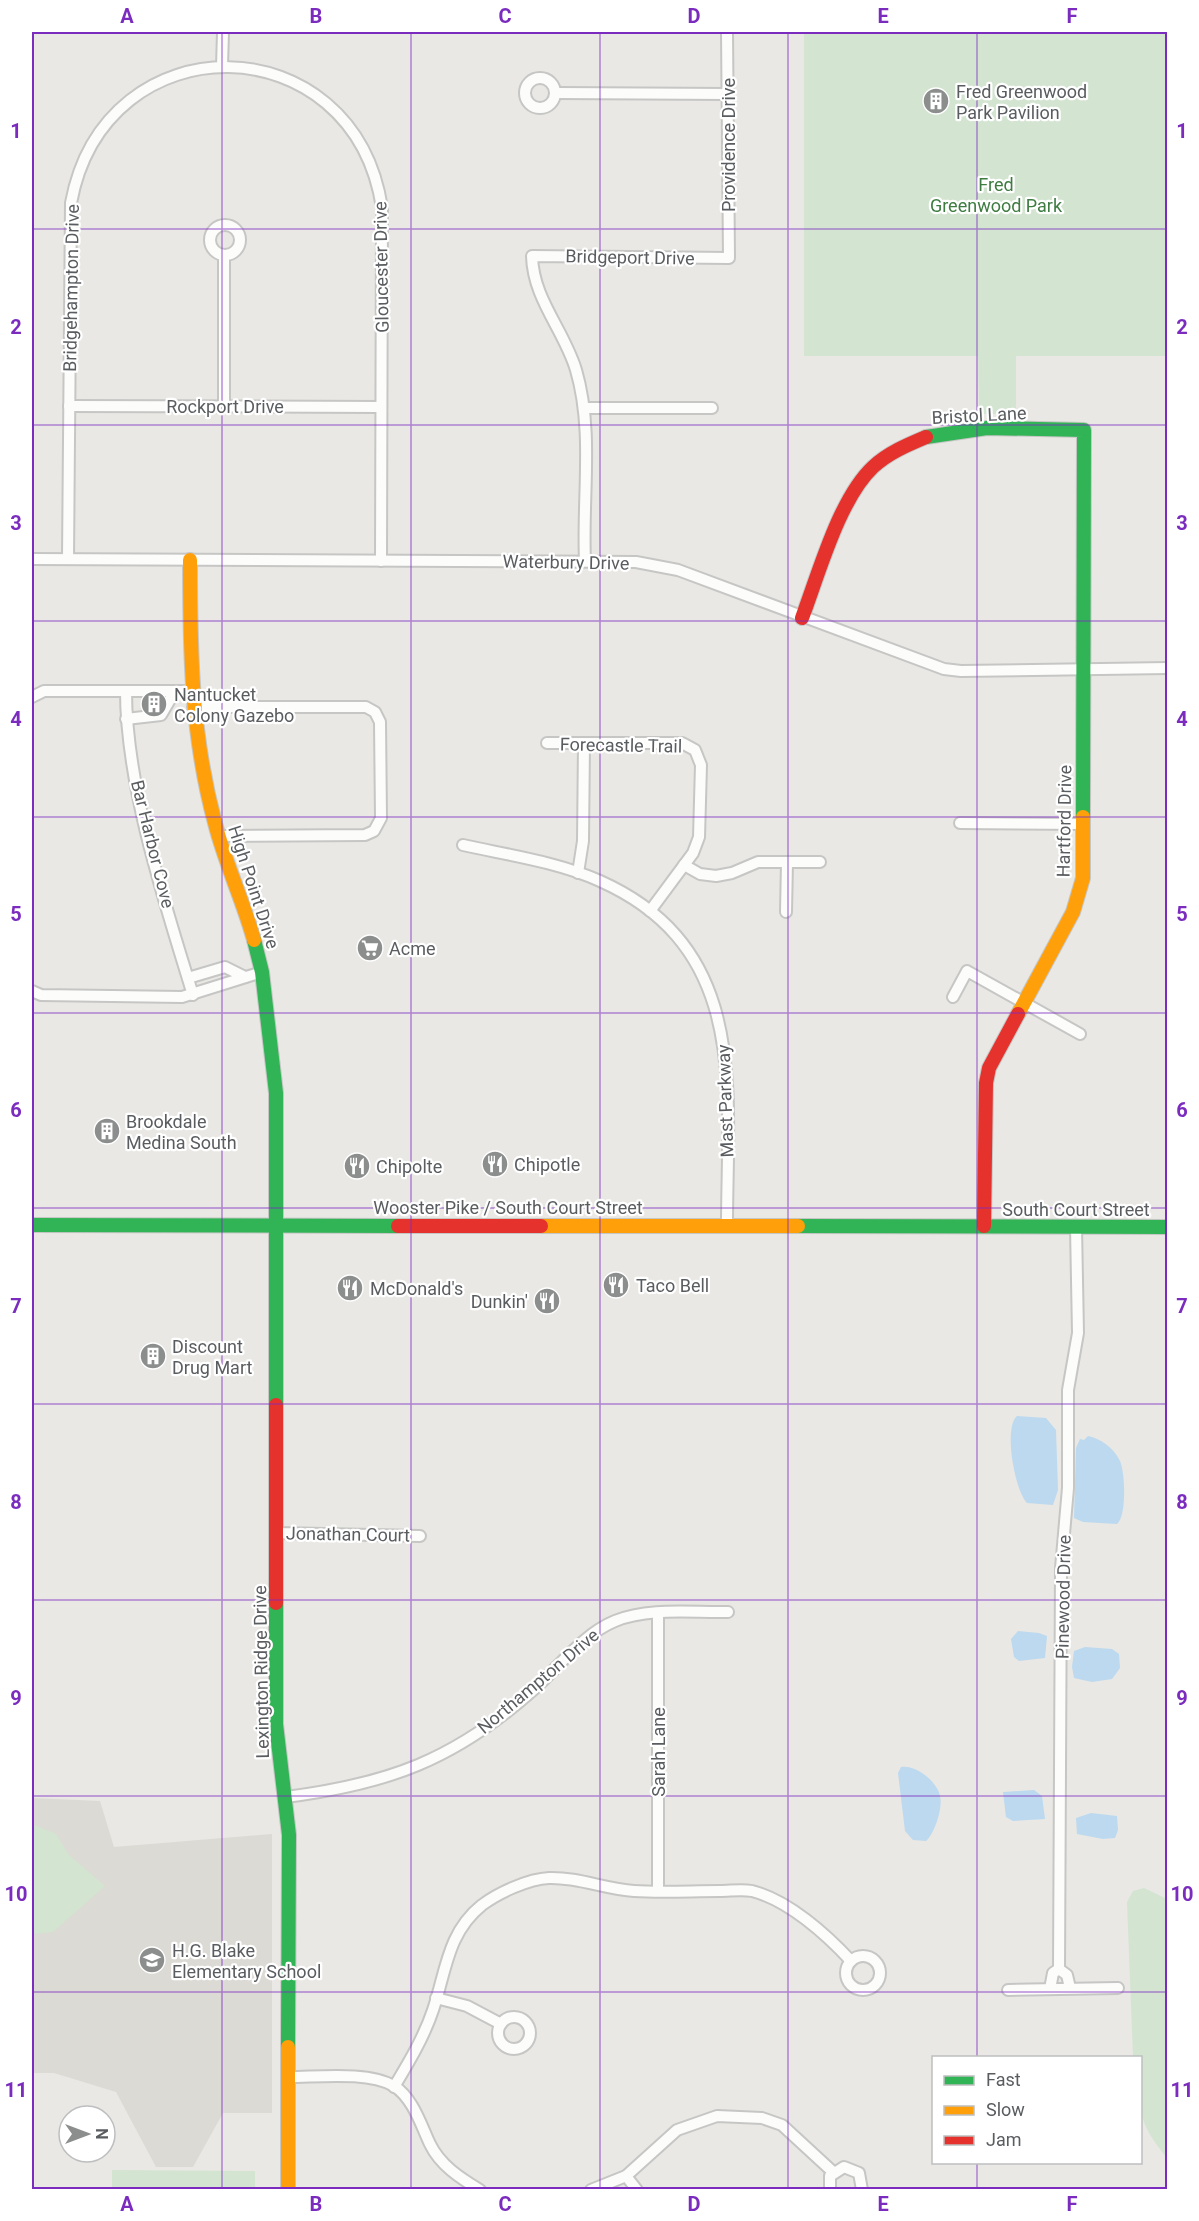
<svg xmlns="http://www.w3.org/2000/svg" width="1199" height="2221" font-family="Roboto,sans-serif">
<rect width="100%" height="100%" fill="#e9e8e4"/>
<polygon fill="#dcdad4" points="32,1798 100,1801 114,1847 272,1834 272,2113 223,2113 193,2167 156,2167 116,2092 54,2073 32,2073"/>
<g fill="#d3e4d1">
<polygon points="804,32 1167,32 1167,356 1016,356 1016,414 979,414 978,356 804,356"/>
<polygon points="32,1824 56,1834 69,1855 105,1886 53,1932 32,1934"/>
<path d="M1144 1888 1167 1899V2158C1134 2118 1140 2107 1140 2058L1133 2057 1127 1902 1133 1891Z"/>
<polygon points="112,2170 255,2171 255,2189 112,2189"/>
</g>
<g fill="#bcd9ef">
<path d="M1017 1416 1046 1418 1056 1430 1058 1490 1053 1505 1027 1503C1015 1491 1003 1428 1017 1416Z"/>
<path d="M1088 1436C1101 1439 1113 1447 1120 1461 1125 1472 1127 1516 1117 1524L1083 1522 1074 1518 1076 1448 1080 1439 1084 1440Z"/>
<polygon points="1018,1631 1039,1633 1047,1636 1045,1658 1019,1661 1014,1657 1011,1639"/>
<polygon points="1085,1647 1112,1649 1119,1654 1120,1668 1112,1679 1092,1682 1074,1678 1072,1667 1074,1651"/>
<path d="M901 1767C915 1764 937 1781 940 1796 943 1807 935 1833 926 1841L913 1840 905 1831 898 1773Z"/>
<polygon points="1034,1790 1042,1796 1045,1819 1013,1821 1006,1817 1003,1792"/>
<polygon points="1091,1813 1117,1816 1118,1830 1115,1838 1103,1839 1077,1834 1076,1818"/>
</g>
<g fill="none" stroke-linecap="round" stroke-linejoin="round">
<defs>
<g id="street">
<polyline points="222,66 223,32"/>
<circle cx="540" cy="93" r="15"/>
<polyline points="556,93 728,94"/>
<circle cx="225" cy="240" r="15"/>
<polyline points="69,406 381,407"/>
<polyline points="224,406 224,256"/>
<polyline points="585,408 712,408"/>
<polyline points="32,559 636,562 678,570 944,669 961,671 1168,668"/>
<path d="M68 559 71 203C105 19 354 23 382 208L381 561"/>
<path d="M585 561C582 498 594 431 576 370 564 330 533 299 532 256L729 258 727 32"/>
<path d="M126 691C126 786 165 904 193 995"/>
<polyline points="32,697 44,691 192,691"/>
<polyline points="193,707 366,707 375,712 380,722 381,818 374,831 365,835 218,836"/>
<polyline points="126,719 161,715 175,691"/>
<polyline points="547,743 682,743 695,750 701,765 699,837 693,853 650,911"/>
<polyline points="960,823 1084,824"/>
<path d="M463 845C508 855 558 862 600 881 750 948 727 1090 727 1226"/>
<polyline points="684,865 700,874 716,876 732,873 758,862 820,862"/>
<polyline points="578,873 583,841 584,743"/>
<polyline points="786,912 787,862"/>
<polyline points="188,978 225,967 245,977"/>
<polyline points="32,991 41,995 182,997 262,972"/>
<polyline points="953,997 967,971 1080,1034"/>
<polyline points="277,1533 420,1536"/>
<polyline points="658,1613 658,1891"/>
<path d="M286 1797C388 1784 454 1760 532 1691 558 1668 583 1634 615 1621 650 1607 692 1613 728 1612"/>
<circle cx="863" cy="1973" r="17"/>
<polyline points="1059,1969 1061,1568 1068,1488 1068,1390 1078,1333 1076,1227"/>
<polyline points="1050,1989 1053,1973 1059,1969 1067,1975 1070,1988"/>
<polyline points="1008,1990 1118,1988"/>
<polyline points="436,1998 467,2006 501,2024"/>
<circle cx="514" cy="2033" r="16"/>
<path d="M289 2077C318 2077 368 2071 394 2086 413 2098 421 2125 430 2144 440 2165 460 2178 480 2190"/>
<path d="M394 2087C409 2062 424 2037 433 2010 446 1972 447 1933 482 1905 498 1893 528 1879 549 1878 578 1877 605 1889 634 1891 662 1893 691 1891 720 1891 730 1891 742 1889 752 1891 788 1900 826 1934 851 1961"/>
<polyline points="626,2176 637,2190"/>
<polyline points="591,2190 626,2176 677,2130 717,2116 762,2118 782,2125 833,2172"/>
<polyline points="830,2190 830,2176 844,2167 859,2173 862,2190"/>
</g>
<g id="fast">
<polyline points="926,437 987,428 1084,430 1083,817"/>
<polyline points="254,940 262,972 276,1093 276,1405"/>
<polyline points="32,1225 398,1226"/>
<polyline points="798,1226 1168,1227"/>
<polyline points="276,1603 276,1724 289,1835 288,2047"/>
</g>
<g id="slow">
<path d="M190 560C190 651 191 734 215 823 225 863 243 900 254 940"/>
<polyline points="1018,1014 1073,912 1083,878 1083,817"/>
<polyline points="541,1226 798,1226"/>
<polyline points="288,2190 288,2047"/>
</g>
<g id="jam">
<path d="M802 618C819 573 839 499 873 467 888 453 907 445 926 437"/>
<polyline points="398,1226 541,1226"/>
<polyline points="984,1226 986,1083 989,1068 1018,1014"/>
<polyline points="276,1405 276,1603"/>
</g>
</defs>
<use href="#street" stroke="#c6c6c5" stroke-width="14"/>
<use href="#fast" stroke="#c6c6c5" stroke-width="16"/>
<use href="#slow" stroke="#c6c6c5" stroke-width="16"/>
<use href="#jam" stroke="#c6c6c5" stroke-width="16"/>
<use href="#street" stroke="#fcfcfb" stroke-width="10"/>
<use href="#fast" stroke="#30b455" stroke-width="14"/>
<use href="#slow" stroke="#ff9f0a" stroke-width="14"/>
<use href="#jam" stroke="#e5322d" stroke-width="14"/>
</g>
<path fill="none" stroke="#7b2cbf" stroke-width="1.5" stroke-opacity="0.55" d="M222 32V2190M411 32V2190M600 32V2190M788 32V2190M977 32V2058M32 229H1168M32 425H1168M32 621H1168M32 817H1168M32 1013H1168M32 1208H1168M32 1404H1168M32 1600H1168M32 1796H1168M32 1992H1168M977 2162V2190"/>
<defs>
<symbol id="building-disc" viewBox="-11 -11 22 22"><circle r="9.5" fill="#8c8e8e" stroke="#fff"/><path d="M-4-6H4V6H1V3H-1V6H-4ZM-2.5-4.3h1.7v1.8h-1.7ZM.8-4.3h1.7v1.8H.8ZM-2.5-1h1.7V.8h-1.7ZM.8-1h1.7V.8H.8Z" fill="#fff"/></symbol>
<symbol id="supermarket-disc" viewBox="-11 -11 22 22"><circle r="9.5" fill="#8c8e8e" stroke="#fff"/><path d="M-6-5.5h2.5l.6 2H6L4.5 2H-2.5L-4.4-4H-6ZM-1.5 3.2a1.3 1.3 0 1 0 .1 0ZM3 3.2a1.3 1.3 0 1 0 .1 0Z" fill="#fff"/></symbol>
<symbol id="restaurant-disc" viewBox="-11 -11 22 22"><circle r="9.5" fill="#8c8e8e" stroke="#fff"/><path d="M-5-6h1v4h1v-4h1v4h1v-4h1v5L-1.5 .5V6h-2V.5L-5-1ZM5-6V6H3V1.5H1.5Q1.5-4 5-6Z" fill="#fff"/></symbol>
<symbol id="school-disc" viewBox="-11 -11 22 22"><circle r="9.5" fill="#8c8e8e" stroke="#fff"/><path d="M0-5L7-2L0 1L-7-2ZM-4 1L0 2.5L4 1V4Q0 6-4 4Z" fill="#fff"/></symbol>
</defs>
<g fill-rule="evenodd">
<use href="#building-disc" x="921" y="86" width="30" height="30"/>
<use href="#building-disc" x="139" y="689" width="30" height="30"/>
<use href="#supermarket-disc" x="355" y="933" width="30" height="30"/>
<use href="#building-disc" x="92" y="1116" width="30" height="30"/>
<use href="#restaurant-disc" x="480" y="1149" width="30" height="30"/>
<use href="#restaurant-disc" x="342" y="1151" width="30" height="30"/>
<use href="#restaurant-disc" x="601" y="1270" width="30" height="30"/>
<use href="#restaurant-disc" x="335" y="1273" width="30" height="30"/>
<use href="#restaurant-disc" x="532" y="1286" width="30" height="30"/>
<use href="#building-disc" x="138" y="1341" width="30" height="30"/>
<use href="#school-disc" x="137" y="1945" width="30" height="30"/>
</g>
<g text-anchor="middle" dominant-baseline="central" stroke-width="4.5" stroke-linejoin="round" paint-order="stroke">
<g font-size="18" fill="#5a5d60" stroke="#fff" text-anchor="start">
<text x="956" y="91">Fred Greenwood<tspan x="956" dy="21">Park Pavilion</tspan></text>
<text x="174" y="694">Nantucket<tspan x="174" dy="21">Colony Gazebo</tspan></text>
<text x="389" y="948">Acme</text>
<text x="126" y="1121">Brookdale<tspan x="126" dy="21">Medina South</tspan></text>
<text x="514" y="1164">Chipotle</text>
<text x="376" y="1166">Chipolte</text>
<text x="636" y="1285">Taco Bell</text>
<text x="370" y="1288">McDonald's</text>
<text x="528" y="1301" text-anchor="end">Dunkin'</text>
<text x="172" y="1346">Discount<tspan x="172" dy="21">Drug Mart</tspan></text>
<text x="172" y="1950">H.G. Blake<tspan x="172" dy="21">Elementary School</tspan></text>
</g>
<g font-size="18" fill="#5a5d60" stroke="#fff">
<text transform="translate(728 145) rotate(-90)">Providence Drive</text>
<text transform="translate(630 257) rotate(1)">Bridgeport Drive</text>
<text transform="translate(381 267) rotate(-91)">Gloucester Drive</text>
<text transform="translate(71 288) rotate(-89)">Bridgehampton Drive</text>
<text x="225" y="406">Rockport Drive</text>
<text transform="translate(979 415) rotate(-3)">Bristol Lane</text>
<text transform="translate(566 562) rotate(1)">Waterbury Drive</text>
<text transform="translate(621 745) rotate(1)">Forecastle Trail</text>
<text transform="translate(1064 821) rotate(-89)">Hartford Drive</text>
<text transform="translate(153 844) rotate(76)">Bar Harbor Cove</text>
<text transform="translate(254 887) rotate(72)">High Point Drive</text>
<text transform="translate(725 1101) rotate(-92)">Mast Parkway</text>
<text x="508" y="1207">Wooster Pike / South Court Street</text>
<text x="1076" y="1209">South Court Street</text>
<text transform="translate(348 1534) rotate(1)">Jonathan Court</text>
<text transform="translate(1063 1597) rotate(-89)">Pinewood Drive</text>
<text transform="translate(261 1672) rotate(-91)">Lexington Ridge Drive</text>
<text transform="translate(538 1681) rotate(-40)">Northampton Drive</text>
<text transform="translate(658 1752) rotate(-90)">Sarah Lane</text>
</g>
<g font-size="18" fill="#3e7c42" stroke="#fff">
<text x="996" y="184">Fred<tspan x="996" dy="21">Greenwood Park</tspan></text>
</g>
</g>
<rect width="1199" height="2221" fill="none" stroke="#ffffff" stroke-width="66"/>
<rect x="932" y="2056" width="210" height="108" fill="#ffffff" stroke="#bdbebf" stroke-width="1.5"/>
<rect x="944" y="2076" width="30" height="9" fill="#30b455" stroke="#bdbebf" stroke-width="1.5"/>
<text x="986" y="2086" font-size="18" fill="#5a5d60">Fast</text>
<rect x="944" y="2106" width="30" height="9" fill="#ff9f0a" stroke="#bdbebf" stroke-width="1.5"/>
<text x="986" y="2116" font-size="18" fill="#5a5d60">Slow</text>
<rect x="944" y="2136" width="30" height="9" fill="#e5322d" stroke="#bdbebf" stroke-width="1.5"/>
<text x="986" y="2146" font-size="18" fill="#5a5d60">Jam</text>
<g transform="translate(87 2134) rotate(90)"><circle r="28" fill="#ffffff" stroke="#bdbebf" stroke-width="1.5"/>
<path d="M0-4.5L10 22L0 15L-10 22Z" fill="#8c8e8e"/>
<text y="-9" font-size="16" font-weight="bold" text-anchor="middle" fill="#5a5d60">N</text>
</g>
<rect x="33" y="33" width="1133" height="2155" fill="none" stroke="#7b2cbf" stroke-width="2"/>
<g font-size="20" text-anchor="middle" font-weight="bold" fill="#7b2cbf">
<text x="127" y="23">A</text>
<text x="316" y="23">B</text>
<text x="505" y="23">C</text>
<text x="694" y="23">D</text>
<text x="883" y="23">E</text>
<text x="1072" y="23">F</text>
<text x="16" y="138">1</text>
<text x="1182" y="138">1</text>
<text x="16" y="334">2</text>
<text x="1182" y="334">2</text>
<text x="16" y="530">3</text>
<text x="1182" y="530">3</text>
<text x="16" y="726">4</text>
<text x="1182" y="726">4</text>
<text x="16" y="921">5</text>
<text x="1182" y="921">5</text>
<text x="16" y="1117">6</text>
<text x="1182" y="1117">6</text>
<text x="16" y="1313">7</text>
<text x="1182" y="1313">7</text>
<text x="16" y="1509">8</text>
<text x="1182" y="1509">8</text>
<text x="16" y="1705">9</text>
<text x="1182" y="1705">9</text>
<text x="16" y="1901">10</text>
<text x="1182" y="1901">10</text>
<text x="16" y="2097">11</text>
<text x="1182" y="2097">11</text>
<text x="127" y="2211">A</text>
<text x="316" y="2211">B</text>
<text x="505" y="2211">C</text>
<text x="694" y="2211">D</text>
<text x="883" y="2211">E</text>
<text x="1072" y="2211">F</text>
</g>
</svg>
